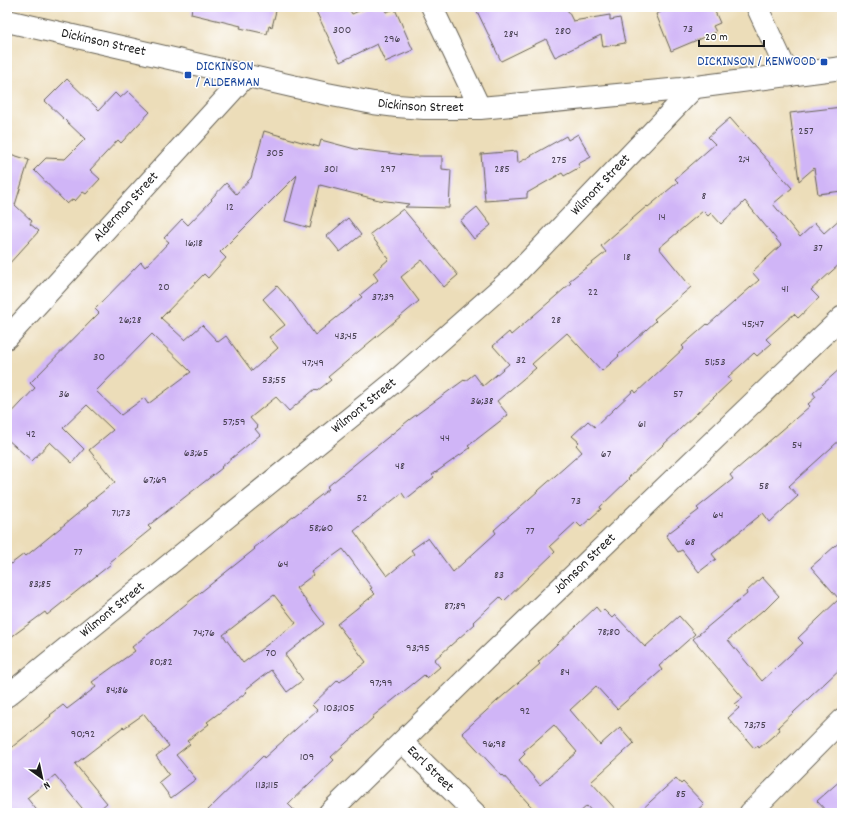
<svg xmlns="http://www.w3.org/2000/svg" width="849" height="820" font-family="Dekko,sans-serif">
<rect width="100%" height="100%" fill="#fff"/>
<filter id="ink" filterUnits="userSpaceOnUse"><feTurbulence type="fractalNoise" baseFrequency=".025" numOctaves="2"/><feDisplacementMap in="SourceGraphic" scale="8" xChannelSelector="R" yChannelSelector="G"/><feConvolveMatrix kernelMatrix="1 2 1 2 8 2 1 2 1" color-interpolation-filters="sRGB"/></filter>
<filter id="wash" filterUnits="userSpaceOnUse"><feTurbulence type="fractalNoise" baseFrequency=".012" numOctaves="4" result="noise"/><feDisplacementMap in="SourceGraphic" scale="16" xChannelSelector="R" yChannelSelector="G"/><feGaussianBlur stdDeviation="0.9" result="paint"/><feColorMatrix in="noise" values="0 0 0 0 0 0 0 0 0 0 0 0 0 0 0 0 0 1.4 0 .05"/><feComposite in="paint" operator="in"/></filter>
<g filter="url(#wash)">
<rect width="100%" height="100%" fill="#ecddb9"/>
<g id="blocks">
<g fill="#d0b5f7" fill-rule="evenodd">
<polygon points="192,7 277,7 272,27 269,26 267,34 240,28 241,26 191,14"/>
<polygon points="314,7 348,7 352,14 368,7 384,7 386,12 395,9 413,50 385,62 377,44 340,62"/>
<polygon points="475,7 566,7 573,21 610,15 610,20 620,18 625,43 603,47 601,35 555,57 546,39 501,61"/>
<polygon points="659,7 713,7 720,23 713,26 716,32 671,51 656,14 661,12"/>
<polygon points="67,79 99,110 115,93 120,98 128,91 150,112 121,143 118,140 90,170 100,179 86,194 83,192 75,201 73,199 67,204 34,170 46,158 65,159 85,139 45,101"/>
<polygon points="842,107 842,191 818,194 814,168 799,181 790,113"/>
<path d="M730 118 792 188 773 204 800 237 815 223 824 233 842 217V262L811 290 819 298 798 318 794 314 766 339 771 344 757 356 754 353 728 377 731 381 628 478 629 479 600 507 601 509 581 527 576 522 550 546 555 552 504 601 500 597 473 622 475 624 434 660 440 667 427 678 424 675 372 717 373 718 331 757 334 760 288 804 297 813H205L263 756 264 758 317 710 312 705 338 680 340 682 366 662 337 624 375 594 370 589 372 588 343 549 311 572 313 575 296 588 324 624 285 655 303 680 287 692 271 670 245 690 247 692 207 722 209 724 187 741 190 744 176 755 196 779 171 798 159 782 169 774 156 756 169 746 144 714 124 728 123 727 75 764 107 803 95 813H86L55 775 27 798 39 813H7V751L51 716 50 715 63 705 67 709 96 687 92 682 135 651 132 647 255 549 254 548 294 516 329 489 327 487 409 420 464 380 465 381 474 374 483 386 509 364 493 346 509 332 511 335 571 283 569 281 606 252 601 246 647 206 648 207 678 182 675 179 715 144 708 137ZM745 201 781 245 752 272 759 280 708 325 707 324 682 346 684 348 636 393 634 390 595 427 588 421 572 436 579 442 576 445 582 452 494 530 496 533 453 572 428 538 411 550 414 554 387 576 354 531 402 493 406 499 434 477 432 475 470 448 468 446 508 415 497 401 536 368 532 364 567 333 602 371 619 356 618 355 656 321 654 319 691 287 659 248 703 211 708 216 711 213 721 224ZM274 595 296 623 243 663 223 635Z"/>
<path d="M264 131 319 147 321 140 355 149 413 156H442V169L451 170 449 208 405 207 409 204 379 200 320 185 310 228 285 221 297 175 220 252 226 258 208 278 204 274 161 318 185 340 202 325 218 342 226 336 252 371 278 348 269 337 285 325 263 299 277 286 293 304 315 335 362 297 360 295 378 280 373 273 389 259 370 234 403 209 458 275 444 287 422 260 401 277 419 301 328 377 331 380 317 391 315 389 289 411 276 397 250 418 258 427 255 429 260 435 221 467 222 468 148 526 151 529 110 562 111 564 47 615 45 612 7 640V567L24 554 26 556 87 506 86 505 115 482 89 450 113 430 87 405 63 428 84 449 72 463 50 442 32 461 7 439V418L35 388 30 383 99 313 95 309 141 262 145 267 169 242 164 238 182 219 188 225 212 200 211 199 226 183 236 194 251 178ZM152 334 191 372 148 404 144 398 121 415 96 391Z"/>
<polygon points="578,134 591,157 578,164 580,167 564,176 562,173 527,193 527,198 485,201 481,154 517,151 518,163 566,136 568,140"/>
<polygon points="7,153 29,160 15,205 32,221 30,224 39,231 7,266"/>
<polygon points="477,207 491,225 474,239 460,221"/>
<polygon points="348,218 361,235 340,252 327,236"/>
<polygon points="842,367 842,438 789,486 798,496 770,522 763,513 712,554 716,559 699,572 682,550 678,552 666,535 699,510 697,508 733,479 730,475 810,406 808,404 816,397 813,393"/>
<polygon points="842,540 842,667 778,727 780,730 759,748 758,746 754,748 728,718 739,708 735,704 743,698 693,639 747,594 746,592 762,577 779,596 764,611 763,610 728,640 762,681 803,643 798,638 839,599 811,567"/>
<path d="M596 607 601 613 604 610 612 618 615 615 645 647 679 616 695 634 659 666 662 670 617 709 596 686 570 710 600 745 620 727 634 743 591 782 619 813H593L587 806 579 813H537L503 775 502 776 462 733 497 701 540 664 538 662ZM554 725 577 752 540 785 519 760 525 754 523 752Z"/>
<polygon points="676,778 681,784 683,782 704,804 694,813 638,813"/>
<polygon points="842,779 842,813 828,813 817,801"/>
</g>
</g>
</g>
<g filter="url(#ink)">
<use href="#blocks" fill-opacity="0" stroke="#656053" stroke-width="1"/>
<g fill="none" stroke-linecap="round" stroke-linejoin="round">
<defs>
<g id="street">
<polyline points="432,7 480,108"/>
<polyline points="757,7 789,76"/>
<path id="s1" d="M7 338 245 77"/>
<path id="s2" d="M7 696 394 382 515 275 695 87"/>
<path id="s3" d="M402 742 475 813"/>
<path id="s4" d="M329 813 483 662 842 317"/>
<polyline points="750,813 842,720"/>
</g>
<g id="secondary">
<path id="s5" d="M7 21 327 94 373 103 397 106 424 108H480L681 89 842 68"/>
</g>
</defs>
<use href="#street" stroke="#656053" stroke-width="23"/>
<use href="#secondary" stroke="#656053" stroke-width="24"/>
<use href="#street" stroke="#fff" stroke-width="21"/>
<use href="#secondary" stroke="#fff" stroke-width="22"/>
</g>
</g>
<g fill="#1a4fb4" stroke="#fff" stroke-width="1.5">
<rect x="820" y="58" width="8" height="8" rx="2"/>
<rect x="184" y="71" width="8" height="8" rx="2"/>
</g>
<g text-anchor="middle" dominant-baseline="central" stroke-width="3" stroke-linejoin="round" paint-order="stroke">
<g font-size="12" fill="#494253">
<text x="688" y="29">73</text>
<text x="342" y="30">300</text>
<text x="563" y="31">280</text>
<text x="511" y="34">284</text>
<text x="392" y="39">296</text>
<text x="806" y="131">257</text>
<text x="275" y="153">305</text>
<text x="744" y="159">2;4</text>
<text x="559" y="160">275</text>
<text x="331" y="169">301</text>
<text x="388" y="169">297</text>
<text x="502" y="169">285</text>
<text x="704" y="196">8</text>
<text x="230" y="207">12</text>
<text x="662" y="217">14</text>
<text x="194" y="243">16;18</text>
<text x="818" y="248">37</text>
<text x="627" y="257">18</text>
<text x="164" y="287">20</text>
<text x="785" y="289">41</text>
<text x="593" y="292">22</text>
<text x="383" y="297">37;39</text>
<text x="130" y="320">26;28</text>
<text x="556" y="320">28</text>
<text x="753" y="324">45;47</text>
<text x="346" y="336">43;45</text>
<text x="99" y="357">30</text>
<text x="521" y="360">32</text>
<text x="715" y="362">51;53</text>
<text x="313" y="363">47;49</text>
<text x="274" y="380">53;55</text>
<text x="64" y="394">36</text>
<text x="678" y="394">57</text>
<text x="482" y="401">36;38</text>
<text x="234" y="422">57;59</text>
<text x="642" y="424">61</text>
<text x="31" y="434">42</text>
<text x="445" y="438">44</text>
<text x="797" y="445">54</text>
<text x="196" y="453">63;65</text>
<text x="606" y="454">67</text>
<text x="400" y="466">48</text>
<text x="155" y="480">67;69</text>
<text x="764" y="486">58</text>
<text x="362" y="498">52</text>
<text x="576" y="501">73</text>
<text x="121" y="513">71;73</text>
<text x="718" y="515">64</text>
<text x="321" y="528">58;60</text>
<text x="530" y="531">77</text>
<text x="690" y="542">68</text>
<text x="78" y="552">77</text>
<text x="283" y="564">64</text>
<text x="499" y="575">83</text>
<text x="40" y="584">83;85</text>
<text x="455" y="606">87;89</text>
<text x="609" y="632">78;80</text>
<text x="204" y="633">74;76</text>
<text x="418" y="648">93;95</text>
<text x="271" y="653">70</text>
<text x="161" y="662">80;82</text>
<text x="565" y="672">84</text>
<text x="381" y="683">97;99</text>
<text x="117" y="690">84;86</text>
<text x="339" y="708">103;105</text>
<text x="525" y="711">92</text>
<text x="755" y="725">73;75</text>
<text x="83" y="734">90;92</text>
<text x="494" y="744">96;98</text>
<text x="307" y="757">109</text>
<text x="267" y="785">113;115</text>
<text x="681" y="794">85</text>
</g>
<g font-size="14" fill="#1c1c1c" stroke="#fff">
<text stroke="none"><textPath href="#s5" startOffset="99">Dickinson Street</textPath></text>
<text stroke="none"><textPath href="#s5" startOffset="423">Dickinson Street</textPath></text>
<text stroke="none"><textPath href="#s2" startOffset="784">Wilmont Street</textPath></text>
<text stroke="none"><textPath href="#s1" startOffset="177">Alderman Street</textPath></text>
<text stroke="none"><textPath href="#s2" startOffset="460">Wilmont Street</textPath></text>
<text stroke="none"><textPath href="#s4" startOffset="357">Johnson Street</textPath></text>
<text stroke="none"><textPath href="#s2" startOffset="136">Wilmont Street</textPath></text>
<text stroke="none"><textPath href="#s3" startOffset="39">Earl Street</textPath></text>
</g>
<g font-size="14" fill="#164399" stroke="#fff" text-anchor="end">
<text x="816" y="62">DICKINSON / KENWOOD</text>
<text x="196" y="67" text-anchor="start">DICKINSON<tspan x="196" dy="16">/ ALDERMAN</tspan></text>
</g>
</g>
<rect width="849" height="820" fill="none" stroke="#fff" stroke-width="24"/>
<g transform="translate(42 778) rotate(147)" stroke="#ffffff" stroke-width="3" paint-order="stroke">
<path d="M0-3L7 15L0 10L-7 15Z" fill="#1c1c1c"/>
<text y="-6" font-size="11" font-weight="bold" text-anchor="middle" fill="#1c1c1c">N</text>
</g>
<path d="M699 40v6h65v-6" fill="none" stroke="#1c1c1c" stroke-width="2"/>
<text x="705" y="40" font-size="12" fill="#1c1c1c" stroke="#ffffff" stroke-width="3" paint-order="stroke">20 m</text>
</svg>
